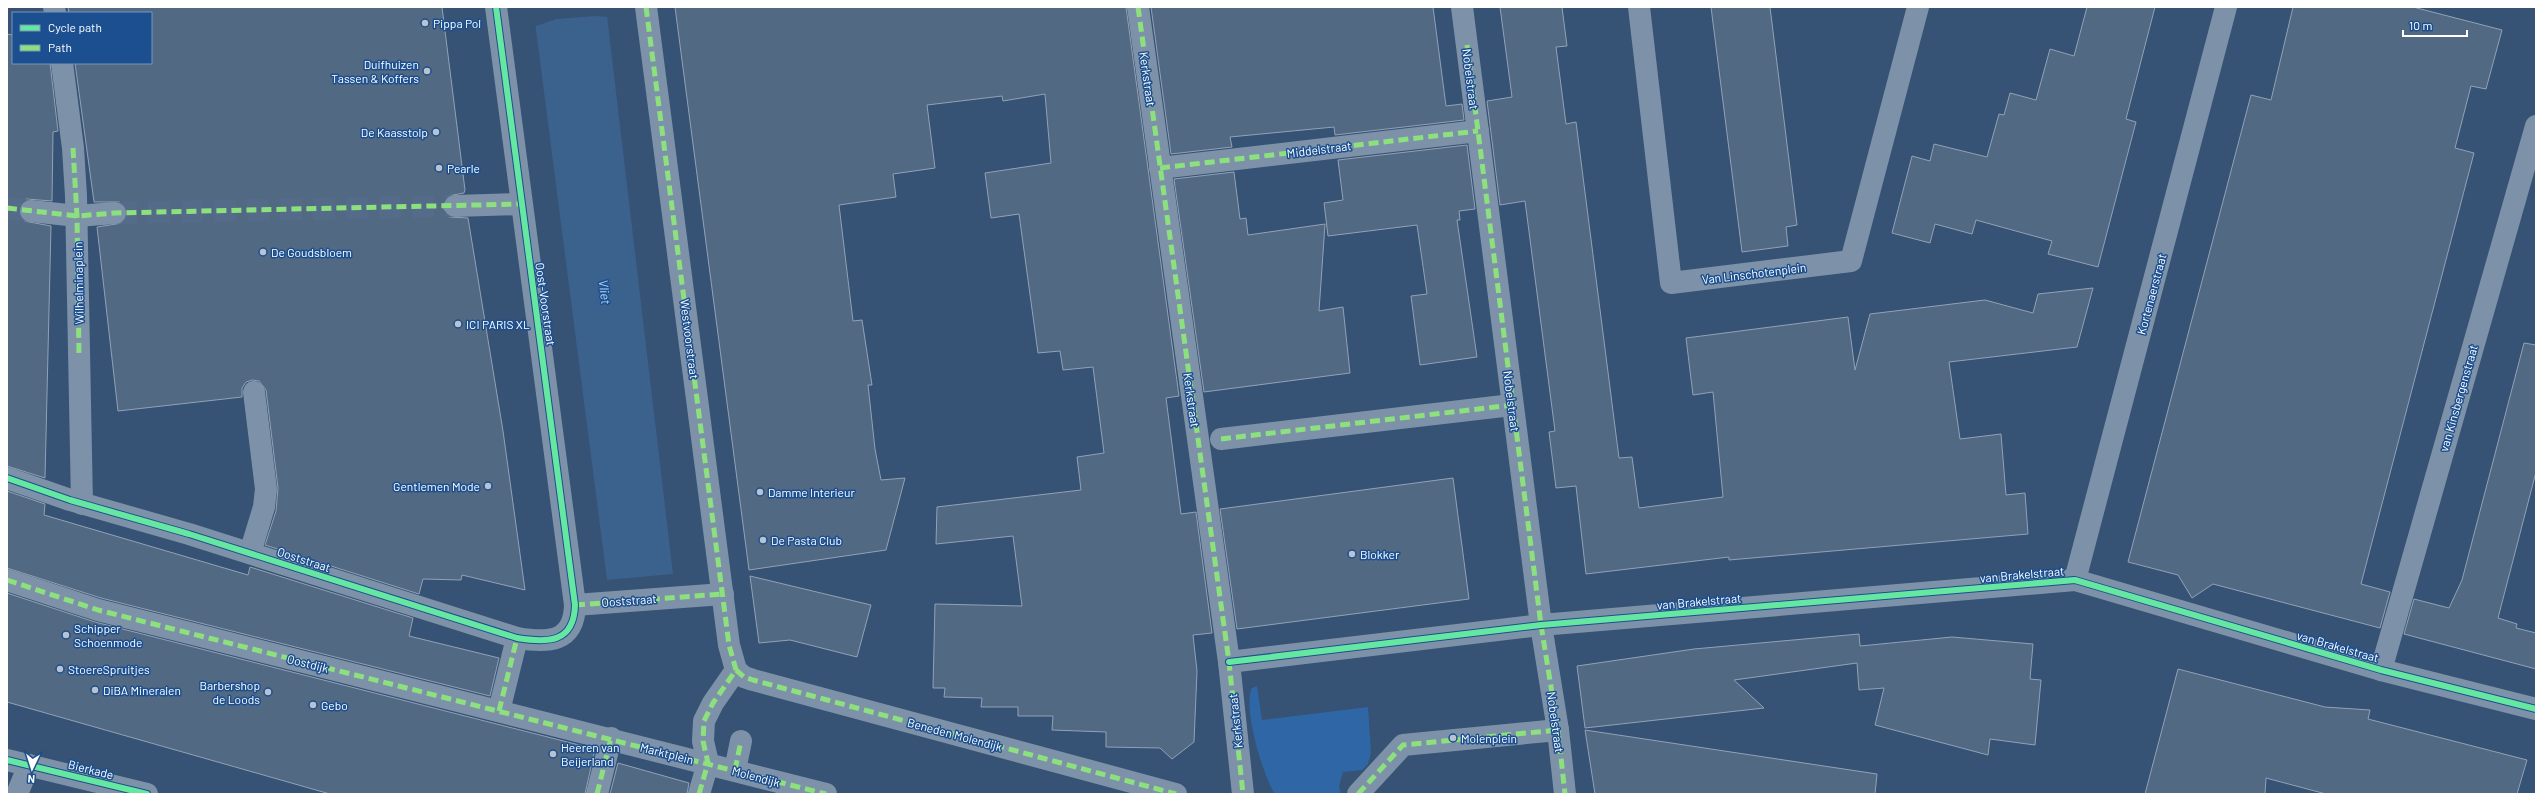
<svg xmlns="http://www.w3.org/2000/svg" width="2543" height="801" font-family="Barlow,sans-serif">
<rect width="100%" height="100%" fill="#365274"/>
<path fill="#2f66a5" d="M1257 686 1262 720 1368 707 1371 753 1368 764 1362 770 1343 772 1339 786 1341 794H1275C1263 777 1242 705 1252 688Z"/>
<polygon fill="#3b618d" points="533,7 606,7 673,574 607,580"/>
<polygon fill="#365274" points="531,7 608,7 609,17 594,16 556,19 533,27"/>
<g fill="#526984" stroke="#92a2b6">
<polygon points="68,7 442,7 465,190 464,193 448,196 443,207 449,217 468,218 503,431 525,590 462,575 461,580 423,579 419,594 265,545 276,511 278,488 266,390 259,381 252,380 246,382 242,388 242,397 118,411 97,227 122,223 126,219 127,212 120,202 94,202 75,63 151,63 151,13 69,13"/>
<polygon points="675,7 1126,7 1179,396 1166,398 1181,514 1196,512 1212,633 1193,635 1197,671 1194,742 1172,759 1160,748 1106,747 1106,732 1052,730 1053,716 1018,716 1018,707 981,707 982,698 944,697 945,688 933,688 935,604 1022,606 1013,536 936,544 937,507 1081,490 1077,457 1104,453 1093,367 1063,370 1060,351 1038,353 1019,214 991,218 985,173 1051,163 1045,94 1003,101 1002,96 927,105 935,168 893,174 896,197 839,205 853,321 862,320 872,385 868,385 875,449 881,480 905,478 886,550 749,570"/>
<polygon points="1151,7 1433,7 1446,106 1462,104 1464,120 1335,135 1334,127 1230,137 1232,147 1171,154"/>
<polygon points="1500,7 1562,7 1567,46 1556,47 1566,124 1576,122 1619,458 1632,457 1639,508 1723,497 1713,392 1693,395 1686,338 1848,317 1855,370 1870,314 1985,300 2033,313 2038,294 2093,288 2077,347 1949,362 1960,439 2001,434 2006,495 2025,493 2028,534 1729,560 1729,557 1586,574 1576,486 1556,488 1549,432 1555,431 1525,201 1500,205 1487,101 1512,97"/>
<polygon points="1711,7 1770,7 1797,225 1786,227 1788,246 1742,252"/>
<polygon points="2087,7 2155,7 2126,119 2136,122 2098,267 2048,254 2052,241 1976,220 1972,234 1935,224 1930,243 1892,233 1912,156 1930,161 1934,144 1987,157 1999,114 2004,115 2010,93 2036,100 2050,49 2074,56"/>
<polygon points="2293,7 2413,7 2502,30 2486,89 2471,86 2455,148 2474,153 2361,584 2390,592 2380,628 2213,584 2192,598 2178,575 2128,562 2251,95 2271,100"/>
<polygon points="7,34 13,35 13,63 50,63 58,131 53,132 52,201 26,199 21,203 19,210 24,221 51,226 45,478 7,466"/>
<polygon points="1467,145 1475,209 1459,211 1460,220 1457,220 1477,357 1420,365 1411,296 1427,294 1417,225 1328,236 1324,203 1343,200 1338,160"/>
<polygon points="1234,172 1240,219 1246,218 1248,235 1325,224 1319,311 1343,307 1350,373 1204,392 1174,179"/>
<polygon points="2524,343 2536,345 2536,472 2498,618 2517,624 2516,628 2536,633 2536,669 2404,634 2414,599 2449,608 2462,580"/>
<polygon points="1453,478 1469,599 1237,629 1220,509"/>
<polygon points="7,491 45,504 44,515 248,575 250,567 413,618 409,636 499,658 490,696 101,598 7,568"/>
<polygon points="750,576 871,605 857,657 790,640 759,643"/>
<polygon points="7,593 95,622 595,749 585,794 330,794 7,702"/>
<polygon points="1859,634 1860,646 1952,637 2033,644 2030,679 2041,680 2035,745 1990,739 1988,755 1875,725 1884,688 1859,690 1857,663 1734,680 1764,708 1585,728 1577,666 1694,649"/>
<polygon points="2178,669 2325,707 2370,710 2368,719 2527,760 2517,794 2326,794 2266,778 2265,794 2145,794"/>
<polygon points="1585,730 1877,774 1875,794 1595,794"/>
<polygon points="618,763 689,783 687,794 610,794"/>
</g>
<g fill="none" stroke-linecap="round" stroke-linejoin="round">
<g stroke="#546c89" stroke-width="22" stroke-dasharray="22 11" stroke-linecap="butt">
<polyline points="7,208 31,211"/>
<polyline points="115,213 455,206"/>
</g>
<g stroke="#7d92a8" stroke-width="22">
<polyline points="54,7 55,13"/>
<polyline points="646,7 729,645 736,670"/>
<polyline points="1138,7 1229,662 1243,794"/>
<polyline points="1462,7 1541,625 1558,730 1565,794"/>
<polyline points="1639,7 1671,283 1851,261 1918,7"/>
<polyline points="62,63 73,148 76,196 82,504"/>
<polyline points="1160,168 1478,131"/>
<polyline points="455,206 521,204"/>
<polyline points="31,211 77,216 115,213"/>
<polyline points="1221,439 1512,405"/>
<path d="M7 478 70 500 189 534 517 638C548 643 574 643 575 605L496 7"/>
<polyline points="250,553 264,507 266,489 254,392"/>
<polyline points="7,580 98,610 826,794"/>
<polyline points="2075,580 2226,7"/>
<polyline points="575,605 723,594"/>
<polyline points="1229,662 1541,625 2075,580 2381,670 2536,709"/>
<polyline points="736,670 744,677 753,680 1176,794"/>
<polyline points="2381,670 2536,126"/>
<polyline points="499,711 517,638"/>
<polyline points="7,760 147,794"/>
<polyline points="735,770 741,741"/>
<polyline points="17,794 29,765"/>
<polyline points="597,794 611,738"/>
<polyline points="699,794 708,763 703,741 704,721 713,703 736,670"/>
<polyline points="1358,794 1403,745 1558,730"/>
</g>
<g stroke="#8de07e" stroke-width="5" stroke-dasharray="10 5" stroke-linecap="butt">
<polyline points="646,7 729,645 736,670"/>
<polyline points="1138,7 1229,662 1243,794"/>
<polyline points="1467,45 1541,625 1558,730 1565,794"/>
<polyline points="73,148 77,216 79,356"/>
<polyline points="1160,168 1478,131"/>
<polyline points="7,208 77,216 115,213 521,204"/>
<polyline points="1221,439 1512,405"/>
<polyline points="7,580 98,610 826,794"/>
<polyline points="575,605 723,594"/>
<polyline points="736,670 744,677 753,680 1176,794"/>
<polyline points="499,711 517,638"/>
<polyline points="735,770 741,741"/>
<polyline points="597,794 611,738"/>
<polyline points="699,794 708,763 703,741 704,721 713,703 736,670"/>
<polyline points="1358,794 1403,745 1558,730"/>
</g>
<defs>
<g id="cycleway">
<path d="M7 478 70 500 189 534 517 638C548 643 574 643 575 605L496 7"/>
<polyline points="1229,662 1541,625 2075,580 2381,670 2536,709"/>
<polyline points="7,760 147,794"/>
</g>
</defs>
<use href="#cycleway" stroke="#1b4f8f" stroke-width="8"/>
<use href="#cycleway" stroke="#66e7a1" stroke-width="6"/>
</g>
<g fill="#b9c2ce" stroke="#1b4f8f" stroke-width="1.5">
<circle cx="425" cy="23" r="4"/>
<circle cx="427" cy="71" r="4"/>
<circle cx="436" cy="132" r="4"/>
<circle cx="439" cy="168" r="4"/>
<circle cx="263" cy="252" r="4"/>
<circle cx="458" cy="324" r="4"/>
<circle cx="488" cy="486" r="4"/>
<circle cx="760" cy="492" r="4"/>
<circle cx="763" cy="540" r="4"/>
<circle cx="1352" cy="554" r="4"/>
<circle cx="66" cy="635" r="4"/>
<circle cx="60" cy="669" r="4"/>
<circle cx="95" cy="690" r="4"/>
<circle cx="268" cy="692" r="4"/>
<circle cx="313" cy="705" r="4"/>
<circle cx="1453" cy="738" r="4"/>
<circle cx="553" cy="754" r="4"/>
</g>
<g text-anchor="middle" dominant-baseline="central" stroke-width="3" stroke-linejoin="round" paint-order="stroke">
<g font-size="12" fill="#fff" stroke="#1b4f8f" text-anchor="start">
<text x="433" y="23">Pippa Pol</text>
<text x="419" y="64" text-anchor="end">Duifhuizen<tspan x="419" dy="14">Tassen &amp; Koffers</tspan></text>
<text x="428" y="132" text-anchor="end">De Kaasstolp</text>
<text x="447" y="168">Pearle</text>
<text x="271" y="252">De Goudsbloem</text>
<text x="466" y="324">ICI PARIS XL</text>
<text x="480" y="486" text-anchor="end">Gentlemen Mode</text>
<text x="768" y="492">Damme Interieur</text>
<text x="771" y="540">De Pasta Club</text>
<text x="1360" y="554">Blokker</text>
<text x="74" y="628">Schipper<tspan x="74" dy="14">Schoenmode</tspan></text>
<text x="68" y="669">StoereSpruitjes</text>
<text x="260" y="685" text-anchor="end">Barbershop<tspan x="260" dy="14">de Loods</tspan></text>
<text x="103" y="690">DiBA Mineralen</text>
<text x="321" y="705">Gebo</text>
<text x="1461" y="738">Molenplein</text>
<text x="561" y="747">Heeren van<tspan x="561" dy="14">Beijerland</tspan></text>
</g>
<g font-size="12" fill="#fff" stroke="#1b4f8f">
<text transform="translate(1148 79) rotate(82)">Kerkstraat</text>
<text transform="translate(1471 79) rotate(83)">Nobelstraat</text>
<text transform="translate(1319 149) rotate(-7)">Middelstraat</text>
<text transform="translate(1754 273) rotate(-7)">Van Linschotenplein</text>
<text transform="translate(78 283) rotate(-91)">Wilhelminaplein</text>
<text transform="translate(2151 294) rotate(-75)">Kortenaerstraat</text>
<text transform="translate(546 304) rotate(82)">Oost-Voorstraat</text>
<text transform="translate(690 339) rotate(83)">Westvoorstraat</text>
<text transform="translate(2458 398) rotate(-74)">van Kinsbergenstraat</text>
<text transform="translate(1192 400) rotate(82)">Kerkstraat</text>
<text transform="translate(1512 401) rotate(83)">Nobelstraat</text>
<text transform="translate(304 559) rotate(18)">Ooststraat</text>
<text transform="translate(2022 574) rotate(-5)">van Brakelstraat</text>
<text transform="translate(629 600) rotate(-4)">Ooststraat</text>
<text transform="translate(1699 601) rotate(-5)">van Brakelstraat</text>
<text transform="translate(2338 646) rotate(16)">van Brakelstraat</text>
<text transform="translate(308 663) rotate(14)">Oostdijk</text>
<text transform="translate(1235 721) rotate(-96)">Kerkstraat</text>
<text transform="translate(1556 722) rotate(82)">Nobelstraat</text>
<text transform="translate(955 734) rotate(15)">Beneden Molendijk</text>
<text transform="translate(667 753) rotate(14)">Marktplein</text>
<text transform="translate(91 769) rotate(14)">Bierkade</text>
<text transform="translate(756 776) rotate(15)">Molendijk</text>
</g>
<g font-size="13" font-style="italic" fill="#b5d3f5" stroke="#1b4f8f">
<text transform="translate(605 292) rotate(83)">Vliet</text>
</g>
</g>
<rect width="2543" height="801" fill="none" stroke="#ffffff" stroke-width="16"/>
<rect x="12" y="12" width="140" height="52" fill="#1b4f8f" stroke="#7695bc"/>
<rect x="20" y="25" width="20" height="6" fill="#66e7a1" stroke="#7695bc"/>
<text x="48" y="32" font-size="12" fill="#ffffff">Cycle path</text>
<rect x="20" y="45" width="20" height="6" fill="#8de07e" stroke="#7695bc"/>
<text x="48" y="52" font-size="12" fill="#ffffff">Path</text>
<g transform="translate(32 769) rotate(184)" stroke="#1b4f8f" stroke-width="3" paint-order="stroke">
<path d="M0-3L7 15L0 10L-7 15Z" fill="#ffffff"/>
<text y="-6" font-size="11" font-weight="bold" text-anchor="middle" fill="#ffffff">N</text>
</g>
<path d="M2403 30v6h64v-6" fill="none" stroke="#ffffff" stroke-width="2"/>
<text x="2409" y="30" font-size="12" fill="#ffffff" stroke="#1b4f8f" stroke-width="3" paint-order="stroke">10 m</text>
</svg>
